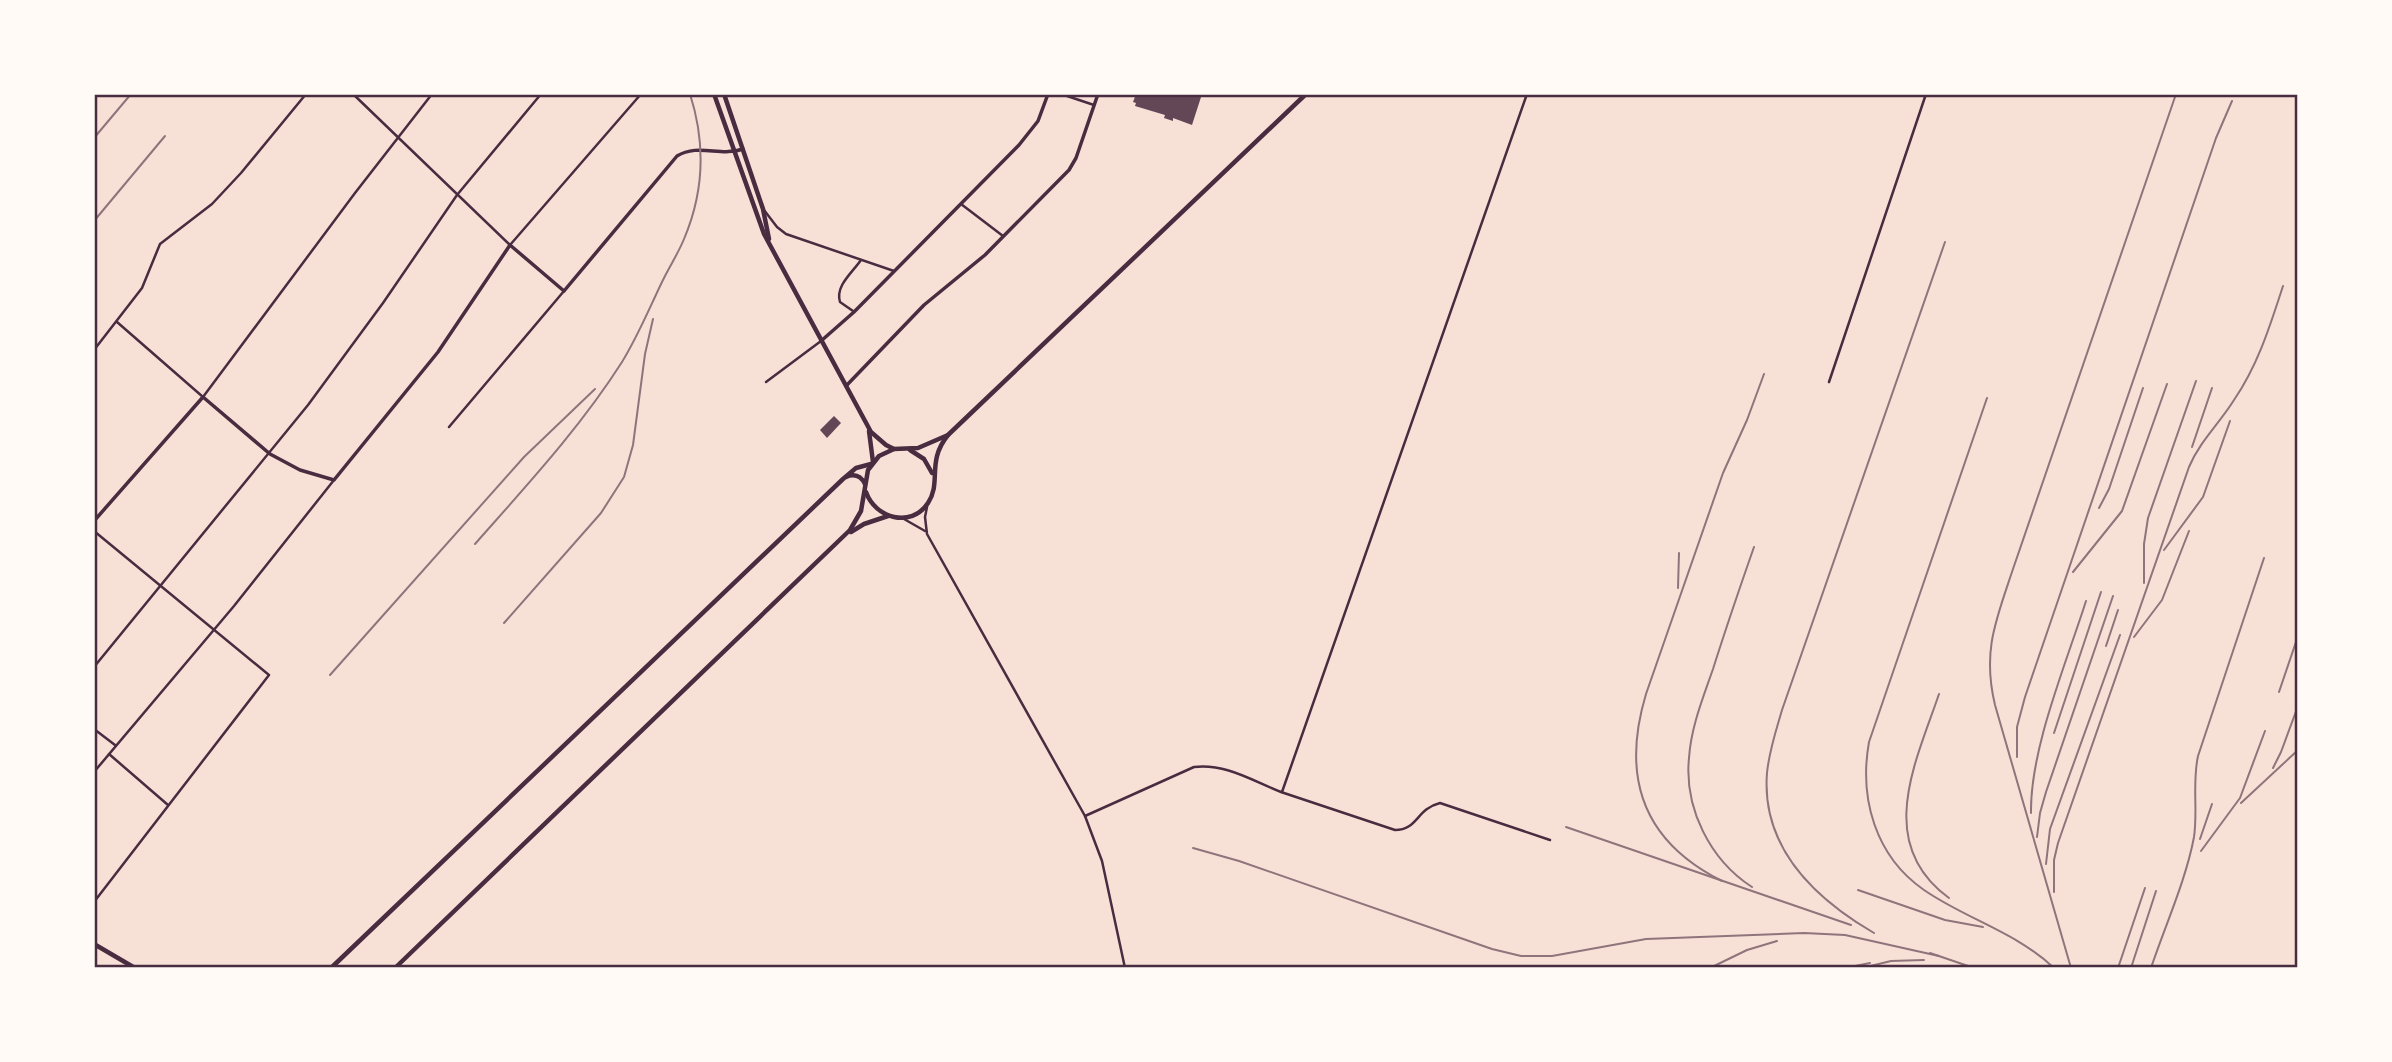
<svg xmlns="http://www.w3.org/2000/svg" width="2392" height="1062" font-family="Bitter,serif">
<rect width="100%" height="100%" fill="#f7e1d7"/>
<g fill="#644757">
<polygon points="1136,94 1202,94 1192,125 1173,118 1173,121 1164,118 1165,115 1135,106 1136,103 1133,102"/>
<polygon points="834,416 841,423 827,438 820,430"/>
</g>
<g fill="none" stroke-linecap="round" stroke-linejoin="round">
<g stroke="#4a2c40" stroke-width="2.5">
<polyline points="353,94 510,245 641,94"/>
<polyline points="1061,94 1094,105"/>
<polyline points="961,204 1003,236"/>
<polyline points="764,210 777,227 786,234 894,271"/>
<path d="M853 311 840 302C835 286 852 273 861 260"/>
<polyline points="117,322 203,397 355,193 432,94"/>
<polyline points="94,350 142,288 160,244 212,204 241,173 306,94"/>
<polyline points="766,382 821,341"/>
<polyline points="1829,382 1926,94"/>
<polyline points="449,427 564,291"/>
<polyline points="927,507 925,517 927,534 1085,816 1102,861 1125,968"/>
<polyline points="904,519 925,531"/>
<polyline points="94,531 269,675 94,902"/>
<polyline points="94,667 308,405 383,303 457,195 541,94"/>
<polyline points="94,729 115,745"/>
<polyline points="109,754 168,805"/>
<polyline points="94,772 234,606 334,480"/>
<polyline points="1282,792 1527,94"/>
<path d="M1085 816 1194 767C1225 763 1253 781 1281 792 1319 805 1357 817 1395 830 1418 830 1416 809 1440 803L1550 840"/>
</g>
<g stroke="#4a2c40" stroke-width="3.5">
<polyline points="821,341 854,312 1019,145 1038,121 1048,94"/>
<polyline points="846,386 924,305 985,255 1069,170 1076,158 1098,94"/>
<path d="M94 521 203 397 270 454 300 470 334 480 438 352 510 245 564 291 677 156C698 143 721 157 743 149"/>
</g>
<g stroke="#4a2c40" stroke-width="4.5">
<polyline points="714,94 764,234 871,432 886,445 894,449"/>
<polyline points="724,94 763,209 769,239"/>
<polyline points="869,431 873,462"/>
<path d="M846 477C855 473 861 476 865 484"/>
<polyline points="94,944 135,968"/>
<polyline points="331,968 843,479 856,468 871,464"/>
</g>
<g stroke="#4a2c40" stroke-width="4.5">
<polyline points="910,450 924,459 932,473"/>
<path d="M866 492C875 518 911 529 928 503 942 482 926 462 948 435L1306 94"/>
<polyline points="851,532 864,524 888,516"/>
<polyline points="395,968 850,530 861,511 868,470 879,456 894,449 918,448 948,435"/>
</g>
<g stroke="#8f747c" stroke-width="2">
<polyline points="94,138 131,94"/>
<polyline points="94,221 165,136"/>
<path d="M1987 398 1869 742C1859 798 1875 856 1924 890 1966 919 2016 932 2054 968"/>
<polyline points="2192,447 2212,388"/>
<polyline points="2099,508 2109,489 2143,388"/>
<path d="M475 544C527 485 580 428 622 362 638 336 649 309 662 282 669 267 678 254 684 239 704 192 706 144 690 94"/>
<polyline points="2164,550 2203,497 2230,421"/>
<polyline points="2073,572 2122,511 2167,384"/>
<polyline points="2144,583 2144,544 2148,518 2196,381"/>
<polyline points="1678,588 1679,553"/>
<polyline points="504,623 601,513 624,477 633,445 645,354 653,319"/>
<polyline points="2134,637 2162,600 2189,531"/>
<polyline points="2106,646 2118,610"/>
<polyline points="330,675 524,457 595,389"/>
<polyline points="2279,692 2298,636"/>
<path d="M1939 694C1916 762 1874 843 1949 898"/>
<polyline points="2054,733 2101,592"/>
<polyline points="2017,757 2017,727 2025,697 2216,138 2232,101"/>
<polyline points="2273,768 2281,752 2298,706"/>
<polyline points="2241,803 2298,750"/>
<path d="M2031 813C2030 749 2066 664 2086 601"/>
<polyline points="1566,827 1851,925"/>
<polyline points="2037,837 2040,813 2046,792 2113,596"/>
<polyline points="2200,839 2212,804"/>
<polyline points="1193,848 1239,861 1492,949 1521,956 1552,956 1646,939 1804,933 1845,935 1939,956"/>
<polyline points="2201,851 2240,798 2265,731"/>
<polyline points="2046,864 2050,829 2120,635"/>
<path d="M1722 881C1642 841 1621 777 1646 694L1723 473 1747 420 1764 374"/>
<path d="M1752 887C1710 860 1684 808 1689 758 1691 727 1703 698 1713 669 1726 628 1740 587 1754 547"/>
<polyline points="1858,890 1945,920 1983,927"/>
<path d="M2054 892V860L2058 843 2189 467C2200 441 2219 424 2234 400 2258 365 2270 326 2283 286"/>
<path d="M1874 933C1814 898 1761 848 1767 773 1769 751 1776 731 1782 710L1945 242"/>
<polyline points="1930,953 1974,968"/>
<polyline points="1710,968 1747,950 1777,941"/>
<polyline points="1845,968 1870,963"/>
<polyline points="1862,968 1891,961 1924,960"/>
<path d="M2071 968 1995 705C1982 651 1996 620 2013 569L2176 94"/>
<polyline points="2118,968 2145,888"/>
<polyline points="2131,968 2156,891"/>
<path d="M2151 968C2165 926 2186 880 2194 837 2198 810 2192 783 2198 756L2264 558"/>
</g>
</g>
<rect width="2392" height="1062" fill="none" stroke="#fffaf5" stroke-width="192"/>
<rect x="96" y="96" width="2200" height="870" fill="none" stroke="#4a2c40" stroke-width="2.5"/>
</svg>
